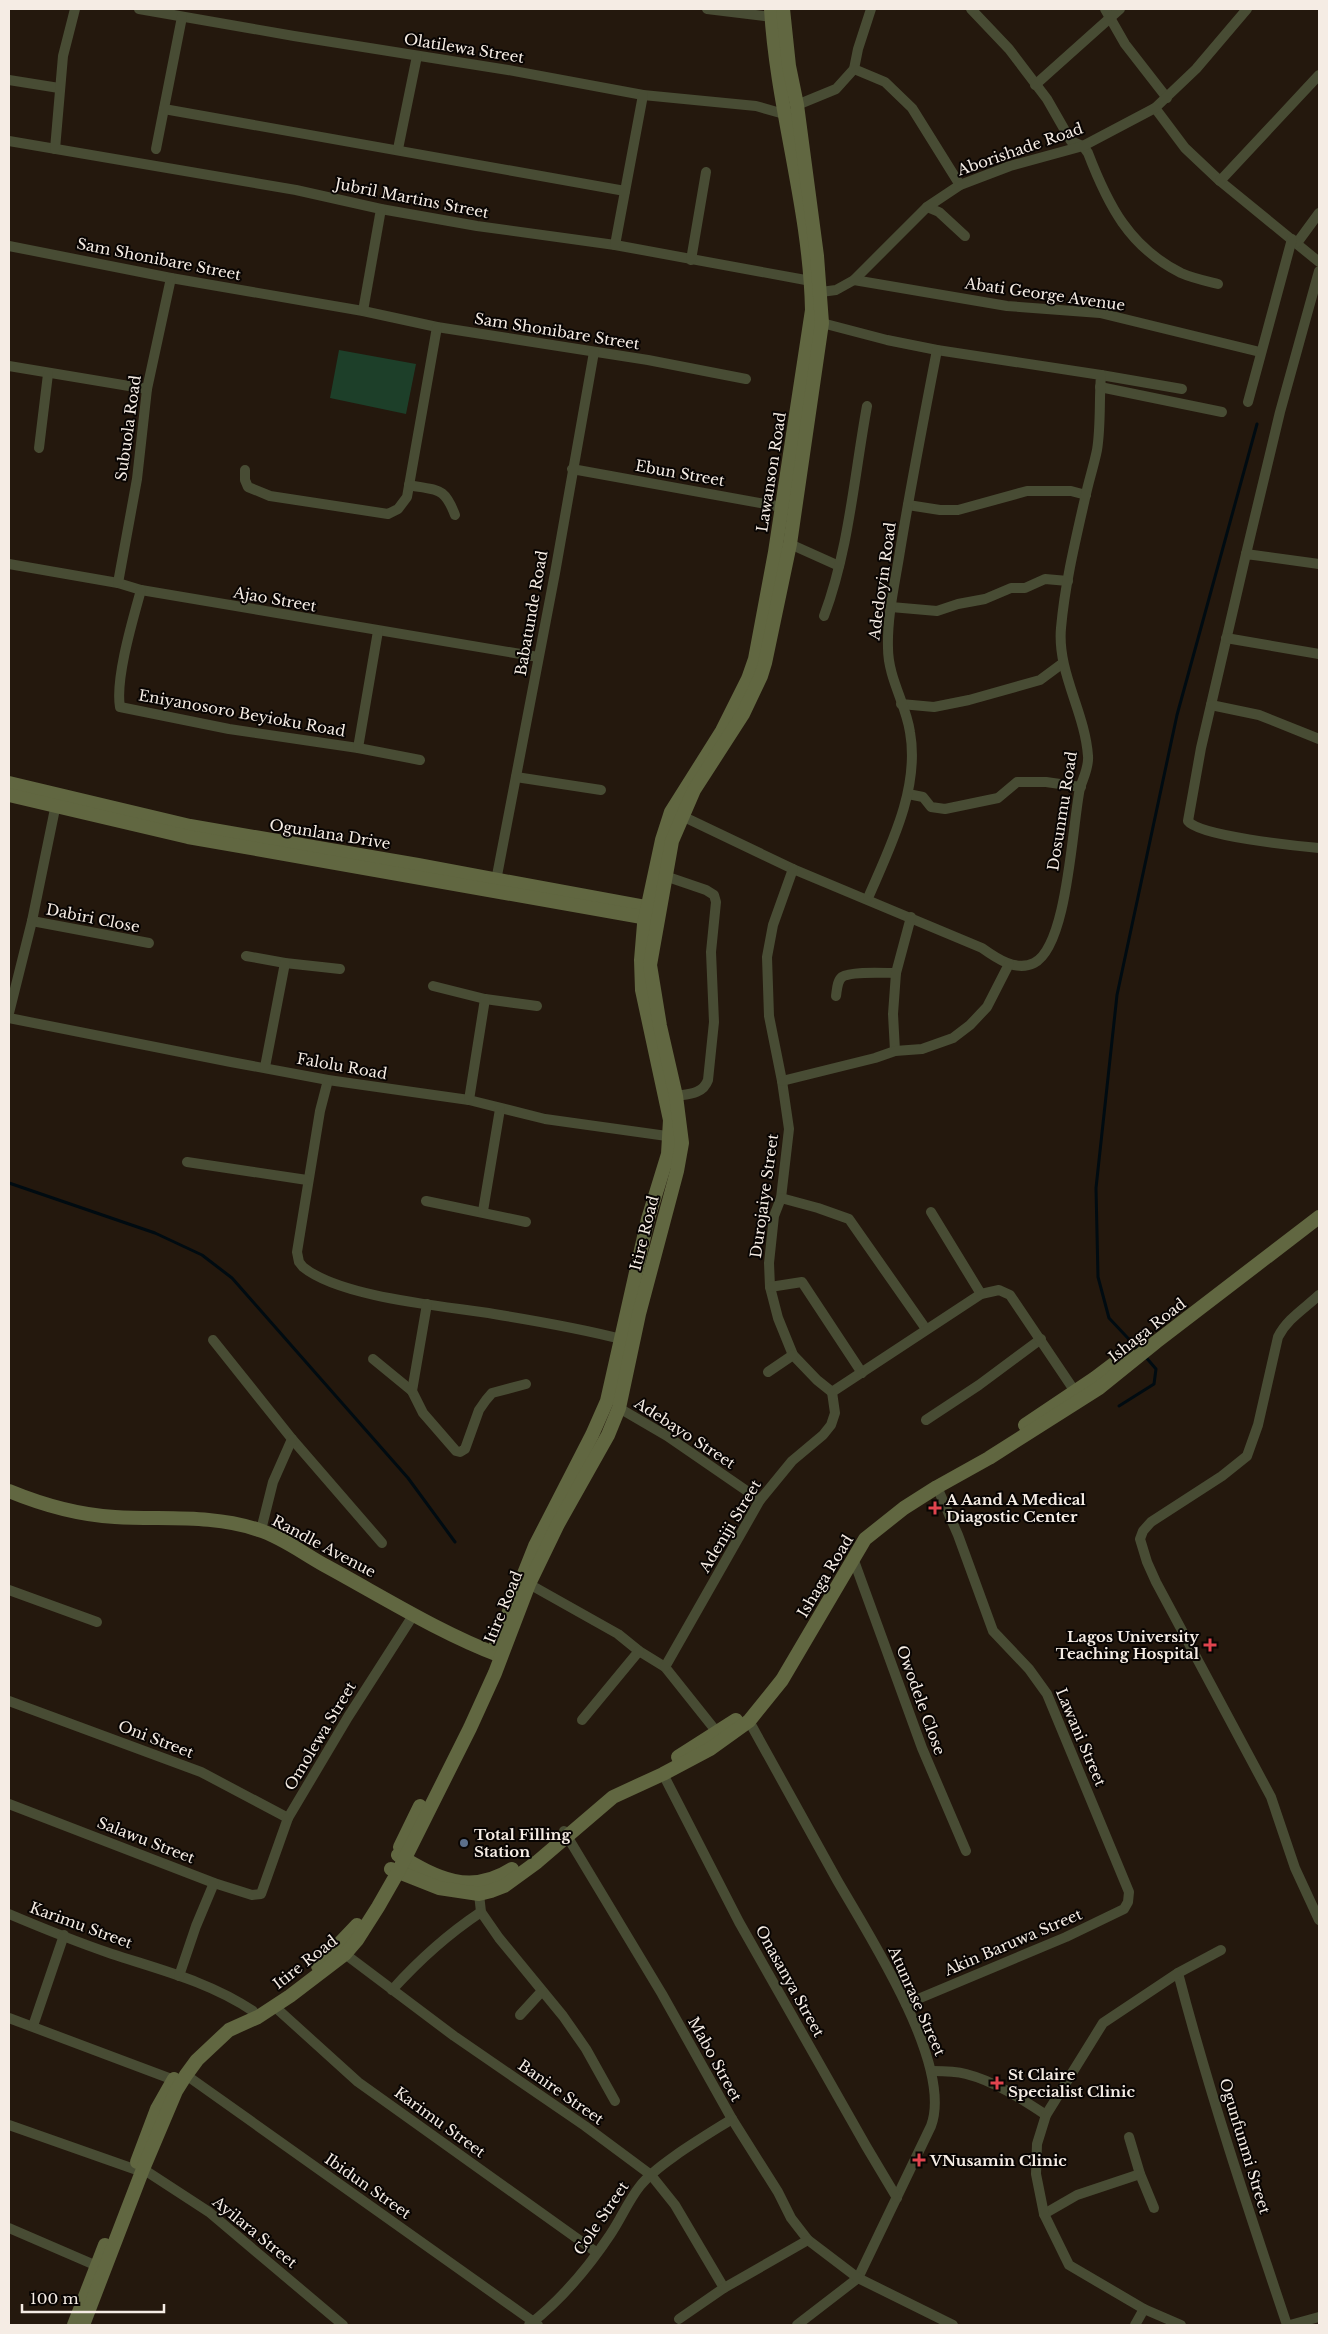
<svg xmlns="http://www.w3.org/2000/svg" width="1328" height="2334" font-family="'Libre Baskerville',serif">
<rect width="100%" height="100%" fill="#24180d"/>
<polygon fill="#1d3f29" points="339,350 416,364 406,414 330,398"/>
<g fill="none" stroke-linecap="round" stroke-linejoin="round">
<g stroke="#000b11" stroke-width="3">
<polyline points="9,1183 155,1233 202,1255 232,1278 408,1478 455,1542"/>
<polyline points="1140,1351 1109,1318 1098,1277 1096,1188 1117,995 1177,715 1257,424"/>
<polyline points="1119,1406 1154,1384 1156,1369 1144,1355"/>
</g>
<g stroke="#484c34" stroke-width="10">
<polyline points="139,9 294,36 508,70 643,95 756,106 784,114"/>
<polyline points="707,9 772,17"/>
<path d="M971 9 1009 49 1047 99 1071 141 1083 146 1088 153C1108 205 1129 247 1181 273 1192 278 1206 281 1218 284"/>
<polyline points="1105,9 1125,44 1167,98"/>
<polyline points="854,69 885,82 912,108 960,185"/>
<polyline points="9,80 59,88"/>
<polyline points="1035,85 1120,9"/>
<polyline points="797,105 836,89 854,69 858,49 871,9"/>
<polyline points="1155,108 1185,148 1220,181 1319,262"/>
<polyline points="164,109 625,191"/>
<polyline points="9,141 296,190 381,209 477,226 615,245 811,281"/>
<polyline points="55,149 63,56 75,9"/>
<polyline points="156,149 182,17"/>
<polyline points="398,149 417,56"/>
<polyline points="1220,181 1319,75"/>
<polyline points="927,207 939,212 965,236"/>
<polyline points="1297,243 1319,213"/>
<polyline points="615,245 643,95"/>
<polyline points="9,246 171,278 363,311 437,327 648,360 746,379"/>
<polyline points="691,260 706,172"/>
<polyline points="854,280 1007,306 1100,313 1260,352"/>
<polyline points="821,292 836,290 854,280 927,207 960,185 1010,166 1083,146 1155,108 1196,69 1247,9"/>
<polyline points="363,311 381,209"/>
<polyline points="9,366 147,389"/>
<polyline points="1101,375 1182,389"/>
<polyline points="1100,387 1222,412"/>
<polyline points="1248,402 1292,239"/>
<polyline points="39,448 48,374"/>
<polyline points="572,469 782,507"/>
<polyline points="245,470 245,480 248,487 270,496 388,514 398,509 407,497 437,327"/>
<path d="M409 485C438 491 444 486 455 515"/>
<polyline points="908,505 940,510 958,510 1027,491 1071,491 1086,495"/>
<polyline points="790,544 839,566"/>
<polyline points="1246,554 1280,412 1319,271"/>
<polyline points="9,564 118,583 141,590 538,657"/>
<path d="M1319 564 1246 554 1201 748 1188 821C1199 836 1296 846 1319 848"/>
<polyline points="118,583 137,479 147,389 171,278"/>
<path d="M141 590C133 619 115 679 120 707L229 729 358 748"/>
<polyline points="891,607 937,611 958,604 985,599 1011,588 1025,588 1045,579 1068,581"/>
<path d="M824 616C849 549 854 477 867 406"/>
<polyline points="378,631 358,748 420,760"/>
<polyline points="1226,638 1319,654"/>
<polyline points="901,704 934,707 969,700 1040,680 1063,663"/>
<polyline points="1211,705 1259,715 1319,739"/>
<polyline points="516,777 601,790"/>
<polyline points="908,794 923,797 931,807 945,809 998,798 1017,782 1046,782 1081,787"/>
<path d="M682 816 793 869 982 948C996 958 1016 972 1034 963 1068 946 1072 825 1080 788 1083 778 1089 768 1088 756 1085 712 1057 672 1061 628 1065 583 1076 538 1086 494 1089 480 1094 465 1097 450 1101 426 1099 400 1101 375L937 350 887 340 822 323"/>
<polyline points="793,869 773,925 767,957 769,1016 782,1081 789,1129 781,1198 774,1216 769,1263 770,1287 778,1318 793,1355 817,1380 832,1392"/>
<path d="M665 876 706 890 714 895 716 902 711 952 714 1022 708 1080C703 1094 689 1094 676 1096"/>
<polyline points="495,886 555,573 594,352"/>
<path d="M868 898C890 847 920 789 910 732 906 704 888 678 888 648 887 616 895 583 900 551 911 484 924 417 937 350"/>
<polyline points="32,921 149,943"/>
<polyline points="246,956 285,963 340,969"/>
<polyline points="433,986 485,999 537,1006"/>
<path d="M836 996C837 990 837 981 842 977 851 971 884 973 896 973"/>
<polyline points="9,1013 32,921 57,799"/>
<polyline points="9,1018 231,1062 328,1080 469,1100 545,1119 674,1137"/>
<polyline points="895,1051 893,1014 896,973 911,917"/>
<polyline points="265,1067 285,963"/>
<path d="M328 1080 320 1111 297 1252 299 1262 303 1267C341 1298 445 1306 494 1314 537 1321 579 1328 621 1339"/>
<polyline points="782,1081 875,1058 895,1051 922,1049 953,1038 970,1025 987,1007 1009,964"/>
<polyline points="469,1100 485,999"/>
<polyline points="187,1162 307,1180"/>
<polyline points="781,1198 818,1208 849,1219 926,1329"/>
<polyline points="426,1201 526,1222"/>
<polyline points="483,1211 500,1109"/>
<polyline points="931,1212 981,1294"/>
<polyline points="770,1287 802,1282 862,1373"/>
<path d="M1319 1295C1304 1309 1287 1319 1278 1337L1258 1425 1247 1456 1222 1476 1151 1522 1143 1531 1140 1539 1147 1562 1156 1582 1271 1797 1295 1868 1319 1920"/>
<polyline points="427,1304 412,1391 423,1413 456,1451 460,1452 465,1449 479,1410 486,1400 492,1393 526,1384"/>
<polyline points="213,1340 292,1439 382,1543"/>
<polyline points="373,1359 412,1391"/>
<polyline points="768,1372 793,1355"/>
<polyline points="619,1408 667,1436 760,1500"/>
<polyline points="926,1420 979,1385 1041,1339"/>
<polyline points="261,1530 273,1482 292,1439"/>
<polyline points="853,1558 922,1748 966,1851"/>
<polyline points="529,1584 618,1634 639,1651 665,1667 716,1731 719,1738"/>
<polyline points="9,1590 97,1622"/>
<polyline points="665,1667 760,1500 792,1461 823,1435 831,1425 835,1413 832,1392 981,1294 999,1290 1010,1295 1078,1396"/>
<polyline points="9,1701 201,1772 288,1818"/>
<polyline points="582,1720 639,1651"/>
<path d="M749 1721C778 1774 808 1827 837 1880 868 1934 954 2065 931 2126L858 2278 797 2325"/>
<polyline points="663,1774 739,1922 866,2146 897,2198"/>
<polyline points="9,1804 214,1883 252,1895 261,1894 288,1818 348,1717 414,1614"/>
<polyline points="564,1831 662,1994 732,2119 778,2192 791,2218 808,2240 858,2278 953,2325"/>
<polyline points="479,1894 481,1912 499,1938 563,2016 586,2049 615,2101"/>
<path d="M9 1914C42 1928 77 1942 112 1954 161 1970 210 1982 253 2011"/>
<polyline points="345,1954 454,2036 585,2126 651,2175 675,2205 724,2288"/>
<path d="M1178 1973C1209 2092 1248 2209 1287 2325"/>
<polyline points="179,1976 196,1926 214,1883"/>
<path d="M392 1990C419 1960 448 1934 481 1912"/>
<polyline points="906,2004 1066,1937 1124,1909 1128,1902 1129,1892 1047,1694 1029,1669 993,1631 958,1535 937,1487"/>
<polyline points="274,2006 358,2082 596,2252"/>
<polyline points="520,2015 542,1991"/>
<polyline points="9,2018 174,2080"/>
<polyline points="33,2026 64,1935"/>
<path d="M932 2071C943 2071 955 2071 966 2074 994 2081 1022 2099 1046 2115"/>
<polyline points="186,2075 538,2325"/>
<polyline points="9,2125 134,2169"/>
<polyline points="1129,2137 1140,2174 1154,2208"/>
<polyline points="143,2169 209,2212 343,2325"/>
<polyline points="1044,2214 1077,2195 1140,2174"/>
<polyline points="9,2228 97,2266"/>
<polyline points="679,2319 724,2288 808,2240"/>
<path d="M529 2325C561 2300 588 2268 610 2235 621 2219 628 2201 640 2186 657 2164 707 2135 732 2119"/>
<polyline points="1135,2325 1144,2309"/>
<polyline points="1181,2325 1144,2309 1069,2265 1044,2214 1036,2174 1037,2144 1046,2115 1103,2023 1178,1973 1221,1950"/>
<polyline points="1290,2325 1319,2317"/>
</g>
<g stroke="#616741" stroke-width="14">
<polyline points="9,783 190,826 418,865 656,909"/>
<polyline points="9,795 188,837 653,919"/>
<polyline points="1025,1425 1095,1378 1128,1353"/>
<path d="M9 1491C43 1505 79 1515 115 1517 164 1520 212 1514 259 1530 282 1537 304 1554 326 1566 383 1597 440 1633 501 1656"/>
<path d="M496 1644 535 1546 592 1435 607 1401 648 1219 668 1154 670 1120 642 990 641 960 644 924 662 840 671 812 722 731 748 679 755 659 775 552 812 310C810 208 777 110 771 9"/>
<polyline points="678,1757 736,1720"/>
<polyline points="400,1847 420,1806"/>
<path d="M398 1855C437 1878 470 1896 512 1869"/>
<polyline points="391,1869 439,1888 479,1894 491,1891 504,1886 537,1862 613,1797 663,1774 710,1749 749,1721 782,1680 865,1539 904,1508 937,1487 989,1458 1099,1388 1156,1342 1319,1217"/>
<polyline points="318,1966 357,1925"/>
<polyline points="137,2162 157,2109 174,2079"/>
<polyline points="74,2325 105,2245"/>
<polyline points="83,2325 143,2169 176,2091 186,2075 197,2060 229,2030 258,2017 290,1996 345,1954 357,1940 378,1907 398,1872 470,1728 495,1673 529,1584 558,1524 608,1435 619,1408 639,1314 677,1171 682,1143 676,1096 660,1026 650,965 672,841 694,790 743,714 761,676 765,663 790,544 822,323 817,256 797,105 789,66 783,9"/>
</g>
</g>
<g fill="#e0444e" stroke="#090503" stroke-width="2">
<path d="M932.5 1500.5h5v5h5v5h-5v5h-5v-5h-5v-5h5z"/>
<path d="M1207.5 1637.5h5v5h5v5h-5v5h-5v-5h-5v-5h5z"/>
<path d="M994.5 2075.5h5v5h5v5h-5v5h-5v-5h-5v-5h5z"/>
<path d="M916.5 2152.5h5v5h5v5h-5v5h-5v-5h-5v-5h5z"/>
</g>
<circle fill="#5c6f8a" stroke="#090503" stroke-width="2" cx="464" cy="1843" r="5"/>
<g text-anchor="middle" dominant-baseline="central" stroke-width="4" stroke-linejoin="round" paint-order="stroke">
<g font-size="15" fill="#f5ece4" stroke="#090503">
<text transform="translate(464 48) rotate(9)">Olatilewa Street</text>
<text transform="translate(1020 149) rotate(-19)">Aborishade Road</text>
<text transform="translate(412 198) rotate(11)">Jubril Martins Street</text>
<text transform="translate(159 259) rotate(11)">Sam Shonibare Street</text>
<text transform="translate(1045 294) rotate(8)">Abati George Avenue</text>
<text transform="translate(557 331) rotate(9)">Sam Shonibare Street</text>
<text transform="translate(128 428) rotate(-82)">Subuola Road</text>
<text transform="translate(771 472) rotate(-81)">Lawanson Road</text>
<text transform="translate(680 473) rotate(10)">Ebun Street</text>
<text transform="translate(882 581) rotate(-82)">Adedoyin Road</text>
<text transform="translate(275 599) rotate(10)">Ajao Street</text>
<text transform="translate(531 613) rotate(-80)">Babatunde Road</text>
<text transform="translate(242 713) rotate(10)">Eniyanosoro Beyioku Road</text>
<text transform="translate(1062 811) rotate(-81)">Dosunmu Road</text>
<text transform="translate(330 834) rotate(9)">Ogunlana Drive</text>
<text transform="translate(93 918) rotate(11)">Dabiri Close</text>
<text transform="translate(342 1066) rotate(10)">Falolu Road</text>
<text transform="translate(764 1196) rotate(-82)">Durojaiye Street</text>
<text transform="translate(644 1233) rotate(-76)">Itire Road</text>
<text transform="translate(1147 1330) rotate(-38)">Ishaga Road</text>
<text transform="translate(685 1433) rotate(33)">Adebayo Street</text>
<text transform="translate(730 1526) rotate(-59)">Adeniji Street</text>
<text transform="translate(324 1546) rotate(28)">Randle Avenue</text>
<text transform="translate(825 1576) rotate(-59)">Ishaga Road</text>
<text transform="translate(503 1607) rotate(-68)">Itire Road</text>
<text transform="translate(921 1700) rotate(70)">Owodele Close</text>
<text transform="translate(320 1736) rotate(-59)">Omolewa Street</text>
<text transform="translate(1081 1737) rotate(67)">Lawani Street</text>
<text transform="translate(156 1739) rotate(21)">Oni Street</text>
<text transform="translate(146 1840) rotate(21)">Salawu Street</text>
<text transform="translate(81 1925) rotate(20)">Karimu Street</text>
<text transform="translate(1013 1942) rotate(-23)">Akin Baruwa Street</text>
<text transform="translate(305 1962) rotate(-38)">Itire Road</text>
<text transform="translate(790 1981) rotate(61)">Onasanya Street</text>
<text transform="translate(917 2001) rotate(66)">Atunrase Street</text>
<text transform="translate(715 2059) rotate(61)">Mabo Street</text>
<text transform="translate(561 2092) rotate(35)">Banire Street</text>
<text transform="translate(440 2122) rotate(36)">Karimu Street</text>
<text transform="translate(1245 2146) rotate(73)">Ogunfunmi Street</text>
<text transform="translate(368 2186) rotate(35)">Ibidun Street</text>
<text transform="translate(601 2218) rotate(-56)">Cole Street</text>
<text transform="translate(255 2232) rotate(39)">Ayilara Street</text>
</g>
<g font-size="15" font-weight="bold" fill="#f5ece4" stroke="#090503" text-anchor="start">
<text x="946" y="1499">A Aand A Medical<tspan x="946" dy="17">Diagostic Center</tspan></text>
<text x="1199" y="1636" text-anchor="end">Lagos University<tspan x="1199" dy="17">Teaching Hospital</tspan></text>
<text x="474" y="1834">Total Filling<tspan x="474" dy="17">Station</tspan></text>
<text x="1008" y="2074">St Claire<tspan x="1008" dy="17">Specialist Clinic</tspan></text>
<text x="930" y="2160">VNusamin Clinic</text>
</g>
</g>
<rect width="1328" height="2334" fill="none" stroke="#f5ece4" stroke-width="20"/>
<path d="M22 2304v8h142v-8" fill="none" stroke="#f5ece4" stroke-width="2.5"/>
<text x="30" y="2304" font-size="15" fill="#f5ece4" stroke="#090503" stroke-width="4" paint-order="stroke">100 m</text>
</svg>
